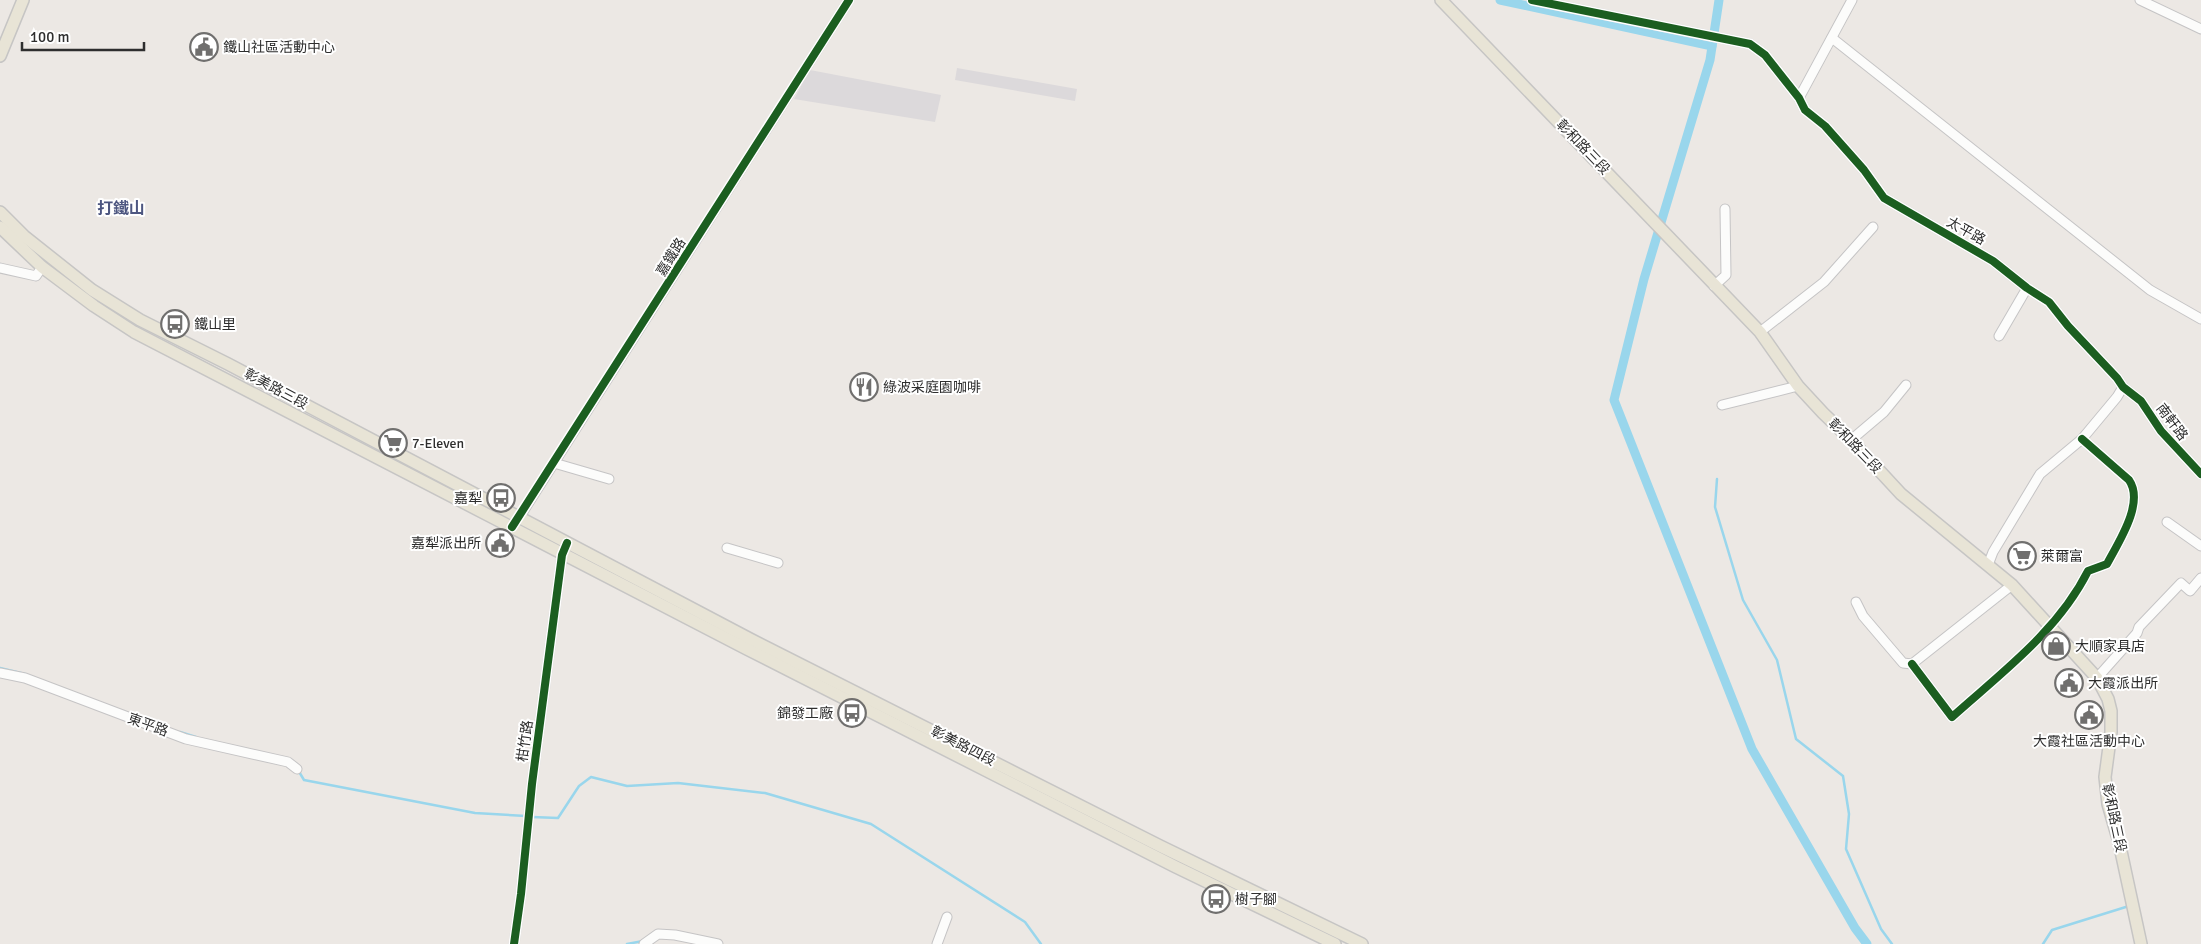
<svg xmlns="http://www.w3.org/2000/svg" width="2201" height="944" font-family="Signika,'Noto Sans TC',sans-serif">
<rect width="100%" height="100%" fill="#ece8e4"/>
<g fill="#dcd9db">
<polygon points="957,68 1077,89 1075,101 955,80"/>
<polygon points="810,70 941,95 935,122 794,99"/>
</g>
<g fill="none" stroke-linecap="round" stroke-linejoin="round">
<g stroke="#99d6ec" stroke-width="2.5">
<polyline points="1717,479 1715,507 1743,600 1777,660 1796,739 1843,776 1849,814 1846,849 1881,929 1892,944"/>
<polyline points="0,668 25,674"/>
<polyline points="180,732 196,737"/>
<polyline points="298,770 304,780 475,813 526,816"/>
<polyline points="532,817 558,818 579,786 591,777 627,786 678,783 765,793 871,824 1025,922 1041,944"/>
<polyline points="627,944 643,941"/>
<polyline points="2043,944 2052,930 2129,906"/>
</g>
<g stroke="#99d6ec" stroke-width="9">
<polyline points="1500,0 1712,46"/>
<polyline points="1719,0 1710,60 1644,279 1614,400 1752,749 1855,928 1867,944"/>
</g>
<defs>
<g id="minor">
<polyline points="1532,0 1750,44 1765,55 1799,98 1805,110 1825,126 1864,170 1884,198 1993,261 2027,288 2049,302 2068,326 2117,378 2123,387 2141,401 2161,431 2201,474"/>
<polyline points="2140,0 2201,29"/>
<polyline points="1832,38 2150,290 2201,319"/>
<polyline points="1799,98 1852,0"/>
<polyline points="0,268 36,276 42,267"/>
<polyline points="1714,286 1726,275 1725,209"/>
<polyline points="1760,332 1824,282 1873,227"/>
<polyline points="1999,336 2027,288"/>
<polyline points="1722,405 1798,386"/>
<polyline points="1851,440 1884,412 1906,385"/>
<polyline points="554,463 609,479"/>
<polyline points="517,521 849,0"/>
<polyline points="2167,522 2201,546"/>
<polyline points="727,548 778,563"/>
<polyline points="1988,565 1993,552 2040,474 2082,439 2117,397 2123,387"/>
<polyline points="1856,602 1863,616 1903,663 1912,664 2012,585"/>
<path d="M1912 664 1952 717C2001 673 2058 631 2088 571L2107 564C2118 543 2145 503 2129 480L2082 439"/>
<polyline points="0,673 25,678 186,739 288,762 297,769"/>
<polyline points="2097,678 2137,633 2139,627 2181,583 2190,591 2201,578"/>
<polyline points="514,944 521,894 532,784 562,555 565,548"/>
<polyline points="644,944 658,934 675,935 718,944"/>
<polyline points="937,944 947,917"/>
</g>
<g id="major">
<polyline points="1441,0 1760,332 1798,386 1823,413 1851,440 1901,494 2012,585 2097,678 2108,699 2111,711 2111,732 2105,777 2108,804 2119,842 2141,944"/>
<polyline points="0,56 23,0"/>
<polyline points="0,212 24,236 92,290 140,320 228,364 752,640 1160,846 1362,944"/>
<polyline points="0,227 42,267 94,306 134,332 747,649 1174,866 1335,944"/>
</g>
</defs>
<use href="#minor" stroke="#c5c4c5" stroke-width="11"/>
<use href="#major" stroke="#c6c5c4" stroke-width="14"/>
<use href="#minor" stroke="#fcfcfb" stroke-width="9"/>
<use href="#major" stroke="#e8e4d6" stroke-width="11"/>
<defs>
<g id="cycleway">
<polyline points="1532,0 1750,44 1765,55 1799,98 1805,110 1825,126 1864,170 1884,198 1993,261 2027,288 2049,302 2068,326 2117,378 2123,387 2141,401 2161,431 2201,474"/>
<polyline points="512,527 849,0"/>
<path d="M1912 664 1952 717C2001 673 2058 631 2088 571L2107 564C2118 543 2145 503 2129 480L2082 439"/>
<polyline points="514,944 521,894 532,784 562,555 567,543"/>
</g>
</defs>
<use href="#cycleway" stroke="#fff" stroke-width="11"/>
<use href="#cycleway" stroke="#1b5e20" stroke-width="8"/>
</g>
<defs>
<symbol id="civic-ring" viewBox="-11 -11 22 22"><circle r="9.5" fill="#fff" stroke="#706f6e" stroke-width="1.5"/><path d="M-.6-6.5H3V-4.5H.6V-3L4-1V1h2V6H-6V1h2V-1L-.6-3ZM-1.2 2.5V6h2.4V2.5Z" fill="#706f6e"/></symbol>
<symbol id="bus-ring" viewBox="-11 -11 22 22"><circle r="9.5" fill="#fff" stroke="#706f6e" stroke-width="1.5"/><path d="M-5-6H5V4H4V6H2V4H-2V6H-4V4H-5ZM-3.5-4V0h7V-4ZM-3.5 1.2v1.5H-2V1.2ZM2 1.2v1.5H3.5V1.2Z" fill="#706f6e"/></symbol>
<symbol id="restaurant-ring" viewBox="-11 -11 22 22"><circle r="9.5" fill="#fff" stroke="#706f6e" stroke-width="1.5"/><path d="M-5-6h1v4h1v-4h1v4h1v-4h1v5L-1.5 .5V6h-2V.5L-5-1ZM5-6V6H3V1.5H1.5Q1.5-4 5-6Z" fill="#706f6e"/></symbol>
<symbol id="supermarket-ring" viewBox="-11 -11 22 22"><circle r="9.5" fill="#fff" stroke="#706f6e" stroke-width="1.5"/><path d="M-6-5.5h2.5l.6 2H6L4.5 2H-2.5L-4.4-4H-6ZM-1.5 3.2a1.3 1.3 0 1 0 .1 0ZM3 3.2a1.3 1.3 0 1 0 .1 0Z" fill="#706f6e"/></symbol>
<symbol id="shop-ring" viewBox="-11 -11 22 22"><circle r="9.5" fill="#fff" stroke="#706f6e" stroke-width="1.5"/><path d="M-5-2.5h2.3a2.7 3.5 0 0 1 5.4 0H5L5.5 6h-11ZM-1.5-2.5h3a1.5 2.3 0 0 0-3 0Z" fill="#706f6e"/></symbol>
</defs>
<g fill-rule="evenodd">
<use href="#civic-ring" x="188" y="31" width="32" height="32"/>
<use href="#bus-ring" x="159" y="308" width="32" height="32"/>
<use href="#restaurant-ring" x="848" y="371" width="32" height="32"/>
<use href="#supermarket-ring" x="377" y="427" width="32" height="32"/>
<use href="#bus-ring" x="485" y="482" width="32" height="32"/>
<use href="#civic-ring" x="484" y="527" width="32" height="32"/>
<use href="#supermarket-ring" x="2006" y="540" width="32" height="32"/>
<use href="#shop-ring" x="2040" y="630" width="32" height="32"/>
<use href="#civic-ring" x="2053" y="667" width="32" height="32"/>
<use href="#bus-ring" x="836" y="697" width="32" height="32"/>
<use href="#civic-ring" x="2073" y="699" width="32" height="32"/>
<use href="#bus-ring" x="1200" y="883" width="32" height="32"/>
</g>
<g text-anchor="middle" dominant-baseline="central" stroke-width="4" stroke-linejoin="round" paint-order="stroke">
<g font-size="14" fill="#2e2e2e" stroke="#fff" text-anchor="start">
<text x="223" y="47">鐵山社區活動中心</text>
<text x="194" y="324">鐵山里</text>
<text x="883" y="387">綠波采庭園咖啡</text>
<text x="412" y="443">7-Eleven</text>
<text x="482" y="498" text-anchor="end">嘉犁</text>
<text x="481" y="543" text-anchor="end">嘉犁派出所</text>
<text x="2041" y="556">萊爾富</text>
<text x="2075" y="646">大順家具店</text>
<text x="2088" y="683">大霞派出所</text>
<text x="833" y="713" text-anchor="end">錦發工廠</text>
<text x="2089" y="741" text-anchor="middle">大霞社區活動中心</text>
<text x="1235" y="899">樹子腳</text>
</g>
<g font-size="14" fill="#2e2e2e" stroke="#fff">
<text transform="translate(1583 147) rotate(46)">彰和路三段</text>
<text transform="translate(1966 231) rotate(29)">太平路</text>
<text transform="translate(671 257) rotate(-58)">嘉鐵路</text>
<text transform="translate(276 389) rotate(28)">彰美路三段</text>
<text transform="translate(2172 422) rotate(53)">南軒路</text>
<text transform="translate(1855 446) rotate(46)">彰和路三段</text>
<text transform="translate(148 725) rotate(20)">東平路</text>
<text transform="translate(525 741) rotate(-82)">柑竹路</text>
<text transform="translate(963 746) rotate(27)">彰美路四段</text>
<text transform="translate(2114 818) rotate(78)">彰和路三段</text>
</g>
<g font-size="16" font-weight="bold" fill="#4d5680" stroke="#fff">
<text x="121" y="209">打鐵山</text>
</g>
</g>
<path d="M22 42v8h122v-8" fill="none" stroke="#2e2e2e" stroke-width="2.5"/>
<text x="30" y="42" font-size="15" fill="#2e2e2e" stroke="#ffffff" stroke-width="4" paint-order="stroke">100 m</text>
</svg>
